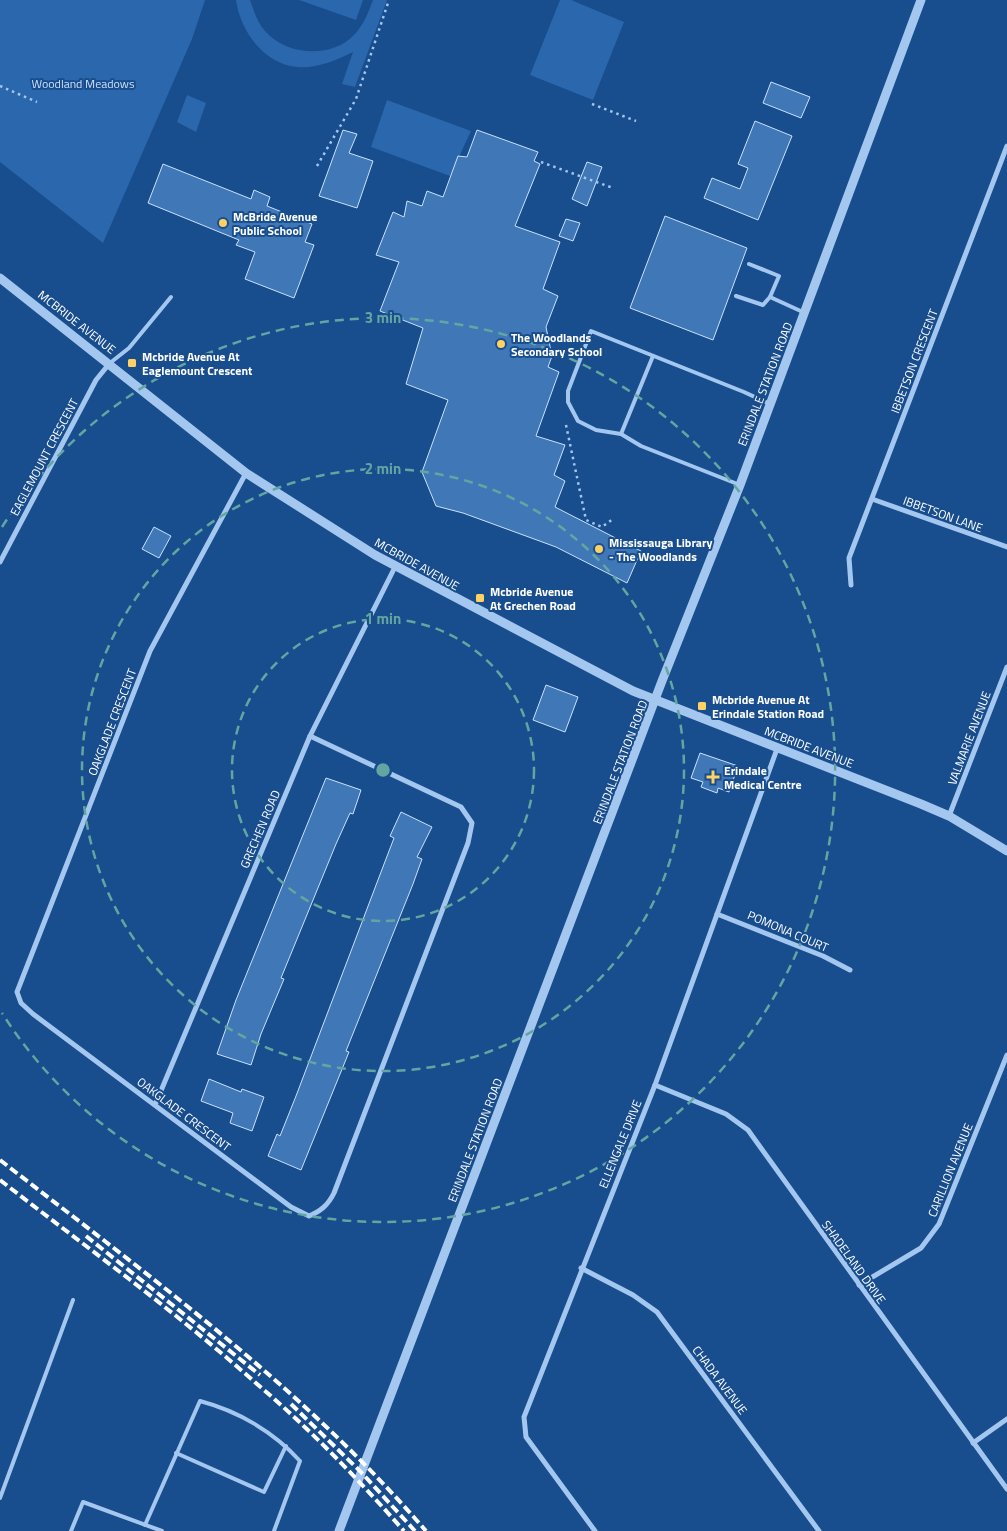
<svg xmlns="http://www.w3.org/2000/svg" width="1007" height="1531" font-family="'Titillium Web',sans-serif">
<rect width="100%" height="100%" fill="#184d8e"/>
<g fill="#2b67ad">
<polygon points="0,0 205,0 192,39 103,243 0,162"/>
<path d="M236 0H250C254 11 257 22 265 31 287 56 332 59 355 34 364 24 368 13 373 0H387L355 87 342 84 353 52C339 59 325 65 309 67 269 71 241 35 236 0Z"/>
<polygon points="299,0 363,0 356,20"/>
<polygon points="560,0 571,0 624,22 593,100 530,75"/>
<polygon points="187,95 206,103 196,132 177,122"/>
<polygon points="387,100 471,131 450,176 371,147"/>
</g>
<g fill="#4077b7" stroke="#cae1fb">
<polygon points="771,82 810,97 801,118 763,103"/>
<polygon points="755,121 792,136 758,220 704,198 712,178 740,189 748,168 738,164"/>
<polygon points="343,130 357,134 349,153 373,161 357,208 319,196"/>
<polygon points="477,130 538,152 534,161 540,164 515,226 560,242 543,289 558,296 546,327 552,356 548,367 559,372 536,436 565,445 554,475 565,481 555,507 641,551 627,583 556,547 463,513 436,506 422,472 448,400 406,384 423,328 380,311 399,262 376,255 393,212 404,217 407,201 422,206 427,191 443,197 458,156 467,157"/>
<polygon points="587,162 602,167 587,206 572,199"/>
<polygon points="163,164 251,199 254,190 270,197 267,206 312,224 305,242 314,245 294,298 245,279 255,252 236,245 239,240 148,203"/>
<polygon points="665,216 747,248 713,340 630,308"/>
<polygon points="566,219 580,223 573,241 559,236"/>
<polygon points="154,527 171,536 159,558 142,549"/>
<polygon points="546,685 578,697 565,732 533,720"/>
<polygon points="700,753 738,766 729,792 718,788 717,793 701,787 703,782 691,778"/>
<polygon points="326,778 361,790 353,814 350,813 336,844 281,978 284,979 261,1034 251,1065 217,1054 236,1000"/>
<polygon points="401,812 432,827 417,857 422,859 413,884 346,1051 349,1052 301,1170 268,1156 277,1134 280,1136 296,1096 381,872 394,838 390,836"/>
<polygon points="209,1079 241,1092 242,1089 264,1097 252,1131 230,1123 233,1113 201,1101"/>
</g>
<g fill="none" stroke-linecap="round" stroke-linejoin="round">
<g stroke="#a4c7ef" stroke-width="2.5" stroke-dasharray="2.5 4" stroke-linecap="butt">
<polyline points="0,86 37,102"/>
<polyline points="592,104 636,121"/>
<polyline points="541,162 613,188"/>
<polyline points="317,166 356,99 389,0"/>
<polyline points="566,425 586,520 602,527 614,518"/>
</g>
<g stroke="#a4c7ef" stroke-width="4">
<polyline points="736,296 763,305 770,297 779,276 749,264"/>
<polyline points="770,297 805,313"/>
<polyline points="110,363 129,348 171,297"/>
<polyline points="621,434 653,356"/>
<polyline points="740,485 641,446 621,434 596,430 578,421 568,402 568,391 591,331 744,392 770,404"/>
<polyline points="176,1453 264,1492 286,1446"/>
<polyline points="0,1498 73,1300"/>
<path d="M145 1525 200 1401C238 1411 274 1432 300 1461L274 1531"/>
<polyline points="71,1531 83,1502 162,1531"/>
</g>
<g stroke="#a4c7ef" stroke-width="5">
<path d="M246 473 150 651 17 992 21 1003 33 1014 291 1207 309 1216C321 1211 328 1205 334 1193L468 843 472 823 461 807 310 736"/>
<polyline points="872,499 1007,547"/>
<polyline points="0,562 96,380 109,364"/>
<polyline points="851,585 849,558 1007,146"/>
<polyline points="949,816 1007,667"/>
<polyline points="717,914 823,956 850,970"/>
<polyline points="655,1085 726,1114 748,1130 1007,1489"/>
<polyline points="155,1105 310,736 395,567"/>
<polyline points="581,1268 633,1295 657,1312 819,1531"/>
<polyline points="859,1285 921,1248 939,1224 1007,1055"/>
<polyline points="973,1443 1007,1419"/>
<polyline points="595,1531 526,1437 524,1417 655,1085 777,749"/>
</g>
<g stroke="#a4c7ef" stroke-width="9">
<polyline points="0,278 246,473 375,555 633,691 921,804 949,816 1007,851"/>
<polyline points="339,1531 662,681 740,485 921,0"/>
</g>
<g stroke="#fff" stroke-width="4" stroke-dasharray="9 4" stroke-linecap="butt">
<path d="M0 1160C149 1276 302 1387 426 1531"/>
<path d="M0 1180C86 1247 175 1311 257 1384 310 1429 358 1479 404 1531"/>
<polyline points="86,1236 260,1375"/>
<polyline points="291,1404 361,1472 415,1531"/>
</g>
</g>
<g fill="none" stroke="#63a6a1" stroke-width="2.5" stroke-dasharray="9 6">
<circle cx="383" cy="770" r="151"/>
<circle cx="383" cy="770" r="301"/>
<path d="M2 527A452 452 0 1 1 2 1013"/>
</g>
<g fill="#ffd062" stroke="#184d8e" stroke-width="2">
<circle cx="223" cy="223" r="5"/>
<circle cx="501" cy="344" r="5"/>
<rect x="127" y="358" width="10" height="10" rx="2.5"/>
<circle cx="599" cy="549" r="5"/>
<rect x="475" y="593" width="10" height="10" rx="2.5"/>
<rect x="697" y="701" width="10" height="10" rx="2.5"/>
<path d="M710.5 769.5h5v5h5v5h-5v5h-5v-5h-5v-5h5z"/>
</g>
<g text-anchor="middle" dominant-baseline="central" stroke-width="4" stroke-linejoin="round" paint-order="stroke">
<g font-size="12" fill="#cae1fb" stroke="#184d8e">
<text x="83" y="83">Woodland Meadows</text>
</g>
<g font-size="12" font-weight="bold" fill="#fff" stroke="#184d8e" text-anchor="start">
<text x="233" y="216">McBride Avenue<tspan x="233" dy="14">Public School</tspan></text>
<text x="511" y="337">The Woodlands<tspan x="511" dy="14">Secondary School</tspan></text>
<text x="142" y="356">Mcbride Avenue At<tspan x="142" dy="14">Eaglemount Crescent</tspan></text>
<text x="609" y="542">Mississauga Library<tspan x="609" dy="14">- The Woodlands</tspan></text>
<text x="490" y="591">Mcbride Avenue<tspan x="490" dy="14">At Grechen Road</tspan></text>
<text x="712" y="699">Mcbride Avenue At<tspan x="712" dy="14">Erindale Station Road</tspan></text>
<text x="724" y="770">Erindale<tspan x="724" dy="14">Medical Centre</tspan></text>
</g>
<g font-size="12" fill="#fff" stroke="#184d8e">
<text transform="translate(77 322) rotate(38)">MCBRIDE AVENUE</text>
<text transform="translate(914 361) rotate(-69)">IBBETSON CRESCENT</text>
<text transform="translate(765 384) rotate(-69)">ERINDALE STATION ROAD</text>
<text transform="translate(44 457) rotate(-62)">EAGLEMOUNT CRESCENT</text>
<text transform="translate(943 514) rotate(20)">IBBETSON LANE</text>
<text transform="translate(417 564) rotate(29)">MCBRIDE AVENUE</text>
<text transform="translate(112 722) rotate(-69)">OAKGLADE CRESCENT</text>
<text transform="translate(969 738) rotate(-69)">VALMARIE AVENUE</text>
<text transform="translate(809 747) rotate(21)">MCBRIDE AVENUE</text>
<text transform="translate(620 762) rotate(-69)">ERINDALE STATION ROAD</text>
<text transform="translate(260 829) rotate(-67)">GRECHEN ROAD</text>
<text transform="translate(788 931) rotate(23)">POMONA COURT</text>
<text transform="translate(184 1114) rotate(37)">OAKGLADE CRESCENT</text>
<text transform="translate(475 1140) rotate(-69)">ERINDALE STATION ROAD</text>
<text transform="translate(620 1144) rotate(-68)">ELLENGALE DRIVE</text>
<text transform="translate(950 1170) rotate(-68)">CARILLION AVENUE</text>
<text transform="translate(854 1262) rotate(54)">SHADELAND DRIVE</text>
<text transform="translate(720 1380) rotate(53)">CHADA AVENUE</text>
</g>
</g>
<circle cx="383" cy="770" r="8" fill="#63a6a1" stroke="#184d8e" stroke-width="2.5"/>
<g font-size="15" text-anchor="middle" font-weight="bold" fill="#63a6a1" stroke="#184d8e" stroke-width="4" stroke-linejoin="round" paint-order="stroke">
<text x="383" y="323">3 min</text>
<text x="383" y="474">2 min</text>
<text x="383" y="624">1 min</text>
</g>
</svg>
